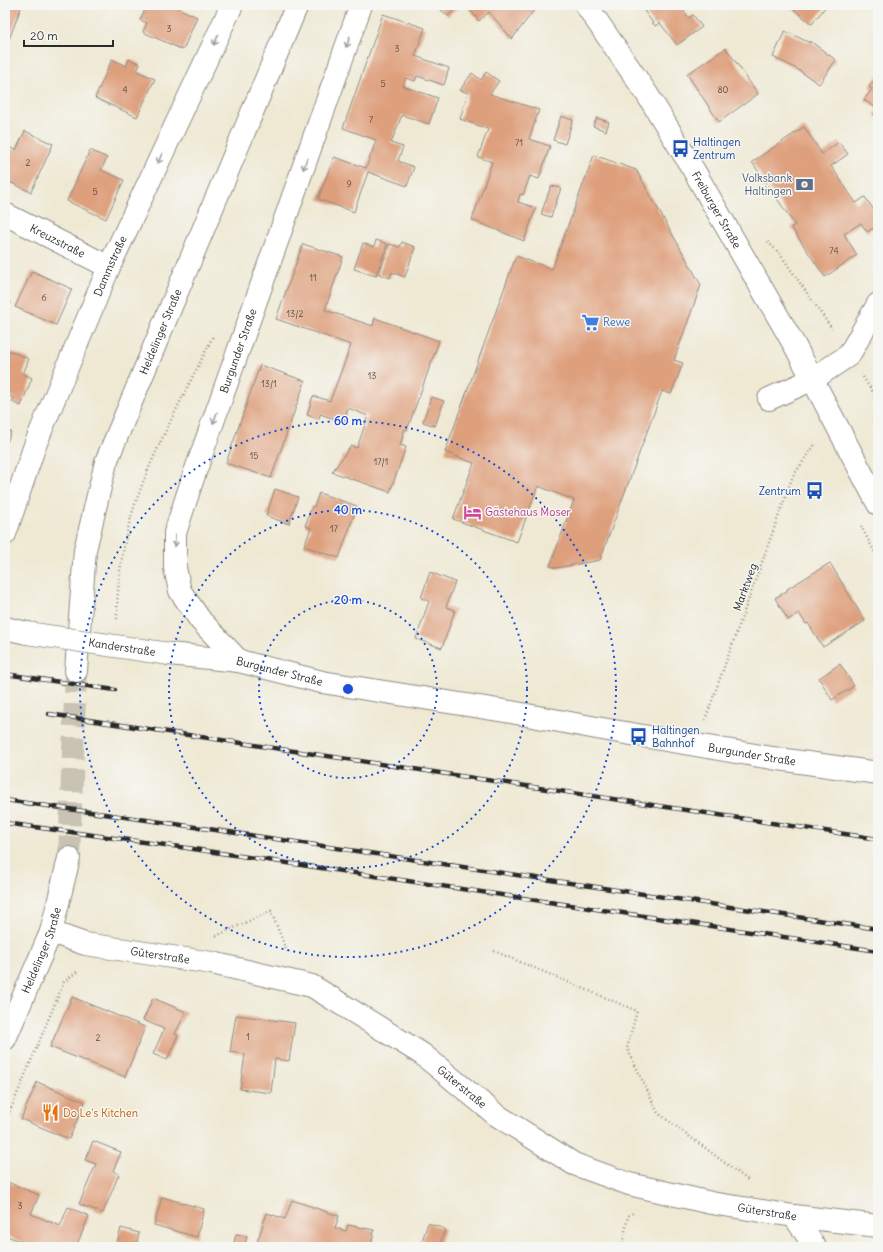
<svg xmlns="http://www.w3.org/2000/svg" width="883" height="1252" font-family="Delius,sans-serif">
<rect width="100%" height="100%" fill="#f6f6f2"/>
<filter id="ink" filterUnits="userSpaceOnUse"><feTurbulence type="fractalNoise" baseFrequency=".025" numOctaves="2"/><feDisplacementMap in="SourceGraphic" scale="8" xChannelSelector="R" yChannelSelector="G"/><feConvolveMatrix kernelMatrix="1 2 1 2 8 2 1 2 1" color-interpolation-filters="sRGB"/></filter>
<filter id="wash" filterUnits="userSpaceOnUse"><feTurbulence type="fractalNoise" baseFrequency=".012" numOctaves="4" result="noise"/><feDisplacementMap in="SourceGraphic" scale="16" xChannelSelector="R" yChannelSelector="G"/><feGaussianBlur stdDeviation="0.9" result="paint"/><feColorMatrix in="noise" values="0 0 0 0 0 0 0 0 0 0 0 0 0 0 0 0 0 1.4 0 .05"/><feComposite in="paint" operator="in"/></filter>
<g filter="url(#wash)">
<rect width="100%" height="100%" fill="#efe9d4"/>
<g id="blocks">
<g fill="#de9f7c">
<polygon points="5,5 22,5 5,50"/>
<polygon points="147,5 154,7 155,5 171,5 197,17 183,50 143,32 147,23 140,20"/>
<polygon points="435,5 460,5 448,16"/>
<polygon points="466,5 538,5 512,39 489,12 479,21"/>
<polygon points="640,5 683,5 684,7 682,8 689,18 693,15 702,27 677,45 660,23 655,26"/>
<polygon points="788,5 827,5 812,24"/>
<polygon points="383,14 425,28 415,56 449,68 444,85 417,76 415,81 406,78 403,86 438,98 429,124 402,115 391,143 403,147 398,161 414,167 407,186 368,172 354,212 318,199 334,157 366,168 372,152 376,140 343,128"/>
<polygon points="785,31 810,43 810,41 836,60 819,84 797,69 773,57"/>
<polygon points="726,48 758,94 719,122 687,74"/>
<polygon points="112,59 126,66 129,59 140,64 137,71 155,79 137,117 95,98"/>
<polygon points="486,72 499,81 490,94 539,110 529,139 550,146 539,179 530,176 523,195 520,194 518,202 536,208 524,241 472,220 492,162 478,157 488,129 460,119 468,93 460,90 472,73 481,80"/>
<polygon points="878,75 878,118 874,115 878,109 864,100 872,89 869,87"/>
<polygon points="561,116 573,120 565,144 553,140"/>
<polygon points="597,118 609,122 606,131 593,126"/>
<polygon points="804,127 822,154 839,142 848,154 831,166 856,203 865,197 878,216 878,225 867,232 861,223 844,234 857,255 825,277 791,227 795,225 752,162"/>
<polygon points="25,131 53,144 31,192 5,180 5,145 16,150"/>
<polygon points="90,150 107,158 101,170 124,180 106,219 67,201"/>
<polygon points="594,155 636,170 701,285 674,360 683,363 671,394 662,391 600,560 556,568 550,566 574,500 538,486 517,542 453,519 474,463 445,452 516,256 552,269"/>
<polygon points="551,186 561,188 551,217 541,214"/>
<polygon points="376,240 387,244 376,276 354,269 363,243 374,247"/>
<polygon points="402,242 415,247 405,277 392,272 390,278 379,274 389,244 400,247"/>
<polygon points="303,244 343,257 325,310 373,326 375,318 439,341 407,430 405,429 400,445 406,447 390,492 332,472 351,446 357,448 368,416 348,408 344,422 320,414 319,419 307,415 313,396 330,401 351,345 276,319"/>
<polygon points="32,271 72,289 56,325 15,307"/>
<polygon points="5,300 11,302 5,315"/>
<polygon points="5,349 29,359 23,374 32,378 21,406 12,402 14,398 5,394"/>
<polygon points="260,365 305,381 271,478 226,463"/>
<polygon points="431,397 444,401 435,426 423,422"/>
<polygon points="5,430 11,432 5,447"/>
<polygon points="275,489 298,497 289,524 266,516"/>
<polygon points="319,493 357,506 339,558 304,546 311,528 305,526 312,506 314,507"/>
<polygon points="830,563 865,621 823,647 808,623 806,624 799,613 788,620 775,598 787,591 787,589"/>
<polygon points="430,572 455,582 446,607 455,610 442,648 416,639 429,601 421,598"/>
<polygon points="840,664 854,686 832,700 819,678"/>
<polygon points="72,997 145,1027 125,1077 50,1047"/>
<polygon points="153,998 186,1012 175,1034 178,1035 167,1060 153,1054 164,1029 143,1020"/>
<polygon points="236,1015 295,1023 289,1061 275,1059 271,1093 240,1089 245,1054 230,1052"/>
<polygon points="37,1082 85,1102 69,1139 21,1119"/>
<polygon points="93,1141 121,1152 113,1171 119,1174 103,1213 79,1204 96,1164 85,1160"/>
<polygon points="5,1181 39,1195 31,1214 60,1226 68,1207 89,1216 76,1247 34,1247 5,1235"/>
<polygon points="162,1197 204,1209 197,1237 154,1225"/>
<polygon points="292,1200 339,1216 335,1228 346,1231 348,1225 374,1230 371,1247 263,1247 256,1245 267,1213 285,1219"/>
<polygon points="428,1223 445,1229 439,1247 420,1247"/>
<polygon points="121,1228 139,1233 136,1247 116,1247"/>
<polygon points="236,1234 247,1236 244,1247 233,1247"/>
</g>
</g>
</g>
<g filter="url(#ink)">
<use href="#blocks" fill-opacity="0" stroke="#8d8a80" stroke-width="1"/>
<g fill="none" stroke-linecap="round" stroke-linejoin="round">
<polyline stroke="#c8c3b2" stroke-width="22" stroke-dasharray="22 11" stroke-linecap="butt" points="69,858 76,671"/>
<defs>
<g id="minor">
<path id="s1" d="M5 214 109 267"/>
<polyline points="769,399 813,379 849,355 878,304"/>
<path id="s2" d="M5 534 35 445 109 267 232 5"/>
<polyline points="5,628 27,633"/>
<path id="s3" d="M169 654 239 661 322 682 511 712 602 729 772 758 878 773"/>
<path id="s4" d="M239 661 201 621 180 591 175 568V533L193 478 361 5"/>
<path id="s5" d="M76 671 85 550 106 462 297 5"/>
<path id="s6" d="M51 932 85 944 212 963 312 986 422 1054 495 1114 574 1164 629 1184 711 1203 794 1216 878 1226"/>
<path id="s7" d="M5 1039 51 932 69 858"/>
<polyline points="794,1216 815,1247"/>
</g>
<g id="major">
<path id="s8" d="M586 5 647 94 693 169 795 346 878 504"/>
</g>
</defs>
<use href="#minor" stroke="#8d8a80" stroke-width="24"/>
<use href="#major" stroke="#8d8a80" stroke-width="24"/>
<g stroke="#8d8a80" stroke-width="2.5" stroke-dasharray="1 3" stroke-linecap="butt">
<polyline points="768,242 780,254 832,329"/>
<polyline points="863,377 878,400"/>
<polyline points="861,526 878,559"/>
<path d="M117 619C117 577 124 533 139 493 159 439 188 388 213 336"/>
<polyline points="705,720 793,476 816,443"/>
<polyline points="216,936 271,911 287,952"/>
<polyline points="494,951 637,1011 627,1048 658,1113 748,1180"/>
<polyline points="5,1123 64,982 78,971"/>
<polyline points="622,1247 628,1216 633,1213"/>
</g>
<use href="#minor" stroke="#fff" stroke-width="22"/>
<use href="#major" stroke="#fff" stroke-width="22"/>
<defs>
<g id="rail">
<polyline points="5,674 115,690"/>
<polyline points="49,714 878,839"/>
<polyline points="5,800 175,824 878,929"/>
<polyline points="5,823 180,847 878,951"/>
</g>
</defs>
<use href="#rail" stroke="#2b2b2b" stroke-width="4.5"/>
<use href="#rail" stroke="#f6f6f2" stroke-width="3" stroke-dasharray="9" stroke-linecap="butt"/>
<defs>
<g id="minor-bridge">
<path id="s9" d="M27 633 169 654"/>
</g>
</defs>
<use href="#minor-bridge" stroke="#8d8a80" stroke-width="24" stroke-linecap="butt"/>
<use href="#minor-bridge" stroke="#fff" stroke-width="22"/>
</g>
<defs><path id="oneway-shaft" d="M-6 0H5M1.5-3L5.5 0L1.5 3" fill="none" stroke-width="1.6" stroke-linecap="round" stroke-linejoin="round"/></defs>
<g stroke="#a0a0a0">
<use href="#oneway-shaft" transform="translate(216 40) rotate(115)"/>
<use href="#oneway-shaft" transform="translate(348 42) rotate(109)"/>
<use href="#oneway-shaft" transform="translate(160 158) rotate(115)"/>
<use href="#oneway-shaft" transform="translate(305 164) rotate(109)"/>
<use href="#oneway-shaft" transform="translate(215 418) rotate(110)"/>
<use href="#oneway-shaft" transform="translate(175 541) rotate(91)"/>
</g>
</g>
<g fill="none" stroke="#1d4ed8" stroke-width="2" stroke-dasharray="2 4">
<circle cx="348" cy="689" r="89"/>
<circle cx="348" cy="689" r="179"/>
<circle cx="348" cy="689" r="268"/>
</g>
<defs>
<symbol id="bus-bare" viewBox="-9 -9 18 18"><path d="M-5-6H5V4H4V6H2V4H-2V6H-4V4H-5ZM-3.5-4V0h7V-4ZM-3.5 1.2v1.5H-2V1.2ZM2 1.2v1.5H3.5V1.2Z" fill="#1a4fb4" stroke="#f6f6f2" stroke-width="2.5" paint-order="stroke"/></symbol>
<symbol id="bank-bare" viewBox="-9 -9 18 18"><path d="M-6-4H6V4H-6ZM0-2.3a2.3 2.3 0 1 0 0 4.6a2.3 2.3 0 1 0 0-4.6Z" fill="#5c6f8a" stroke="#f6f6f2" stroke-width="2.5" paint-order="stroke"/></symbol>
<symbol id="supermarket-bare" viewBox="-9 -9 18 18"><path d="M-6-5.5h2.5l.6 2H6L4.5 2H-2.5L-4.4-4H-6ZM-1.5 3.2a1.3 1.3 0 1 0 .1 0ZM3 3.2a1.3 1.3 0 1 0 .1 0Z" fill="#3f7fe0" stroke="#f6f6f2" stroke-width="2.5" paint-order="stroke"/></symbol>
<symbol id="hotel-bare" viewBox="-9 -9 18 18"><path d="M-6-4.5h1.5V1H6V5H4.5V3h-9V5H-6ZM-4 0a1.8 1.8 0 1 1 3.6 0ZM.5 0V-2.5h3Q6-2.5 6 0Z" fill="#d1479c" stroke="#f6f6f2" stroke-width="2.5" paint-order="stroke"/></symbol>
<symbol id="restaurant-bare" viewBox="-9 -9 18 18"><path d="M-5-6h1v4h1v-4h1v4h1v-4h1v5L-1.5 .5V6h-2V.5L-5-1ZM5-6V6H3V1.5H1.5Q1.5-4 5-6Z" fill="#e8710a" stroke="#f6f6f2" stroke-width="2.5" paint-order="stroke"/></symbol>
</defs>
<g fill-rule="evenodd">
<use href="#bus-bare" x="668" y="136" width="25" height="25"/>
<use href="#bank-bare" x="792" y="172" width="25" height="25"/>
<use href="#supermarket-bare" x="578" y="310" width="25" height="25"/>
<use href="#bus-bare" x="802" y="478" width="25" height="25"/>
<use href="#hotel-bare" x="460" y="500" width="25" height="25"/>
<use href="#bus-bare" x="626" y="724" width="25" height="25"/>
<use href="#restaurant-bare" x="38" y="1100" width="25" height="25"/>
</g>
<g text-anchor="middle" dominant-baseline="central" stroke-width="3" stroke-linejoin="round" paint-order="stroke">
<g font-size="9" fill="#58483f">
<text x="169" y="28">3</text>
<text x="397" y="48">3</text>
<text x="383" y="83">5</text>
<text x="125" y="89">4</text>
<text x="723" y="89">80</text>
<text x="371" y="119">7</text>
<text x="519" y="142">71</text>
<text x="28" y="162">2</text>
<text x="349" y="183">9</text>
<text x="95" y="191">5</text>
<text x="834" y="250">74</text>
<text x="313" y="277">11</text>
<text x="44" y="297">6</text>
<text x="295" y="313">13/2</text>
<text x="372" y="375">13</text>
<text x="269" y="383">13/1</text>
<text x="254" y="455">15</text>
<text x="381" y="461">17/1</text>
<text x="334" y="528">17</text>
<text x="248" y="1036">1</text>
<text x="98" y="1037">2</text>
<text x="20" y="1205">3</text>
</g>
<g font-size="11" fill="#164399" stroke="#f6f6f2" text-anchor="start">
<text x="693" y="142">Haltingen<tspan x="693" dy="13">Zentrum</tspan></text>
<text x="801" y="491" text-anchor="end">Zentrum</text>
<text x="652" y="730">Haltingen<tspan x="652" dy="13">Bahnhof</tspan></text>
</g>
<g font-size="11" fill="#4e5e75" stroke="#f6f6f2" text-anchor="end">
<text x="792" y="178">Volksbank<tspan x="792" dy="13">Haltingen</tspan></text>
</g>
<g font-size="11" fill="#2b2b2b" stroke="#f6f6f2">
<text stroke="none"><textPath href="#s8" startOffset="243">Freiburger Straße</textPath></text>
<text stroke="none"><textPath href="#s1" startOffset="59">Kreuzstraße</textPath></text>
<text stroke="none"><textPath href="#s2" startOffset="288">Dammstraße</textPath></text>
<text stroke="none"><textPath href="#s5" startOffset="353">Heldelinger Straße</textPath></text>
<text stroke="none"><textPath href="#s4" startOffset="343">Burgunder Straße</textPath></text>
<text transform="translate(745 587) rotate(-70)">Marktweg</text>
<text stroke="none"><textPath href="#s9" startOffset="96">Kanderstraße</textPath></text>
<text stroke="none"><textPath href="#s3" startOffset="112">Burgunder Straße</textPath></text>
<text stroke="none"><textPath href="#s3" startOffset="592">Burgunder Straße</textPath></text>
<text stroke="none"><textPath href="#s7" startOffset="96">Heldelinger Straße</textPath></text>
<text stroke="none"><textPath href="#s6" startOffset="112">Güterstraße</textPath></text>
<text stroke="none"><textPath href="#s6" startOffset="448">Güterstraße</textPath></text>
<text stroke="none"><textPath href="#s6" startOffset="784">Güterstraße</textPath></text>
</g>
<g font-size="11" fill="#366cbe" stroke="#f6f6f2" text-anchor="start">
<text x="603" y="322">Rewe</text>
</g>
<g font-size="11" fill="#b23c85" stroke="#f6f6f2" text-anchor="start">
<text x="485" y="512">Gästehaus Moser</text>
</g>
<g font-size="11" fill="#c56008" stroke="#f6f6f2" text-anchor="start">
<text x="63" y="1113">Do Le's Kitchen</text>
</g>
</g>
<circle cx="348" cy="689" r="6" fill="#1d4ed8" stroke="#f6f6f2" stroke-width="2"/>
<g font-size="12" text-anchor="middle" font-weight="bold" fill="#1d4ed8" stroke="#f6f6f2" stroke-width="3" stroke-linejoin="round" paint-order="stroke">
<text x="348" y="425">60 m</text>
<text x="348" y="514">40 m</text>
<text x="348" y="604">20 m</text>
</g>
<rect width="883" height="1252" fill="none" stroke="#f6f6f2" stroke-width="20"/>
<path d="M24 40v6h89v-6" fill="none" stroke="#2b2b2b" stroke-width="2"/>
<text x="30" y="40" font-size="12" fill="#2b2b2b" stroke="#f6f6f2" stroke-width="3" paint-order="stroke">20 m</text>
</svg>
